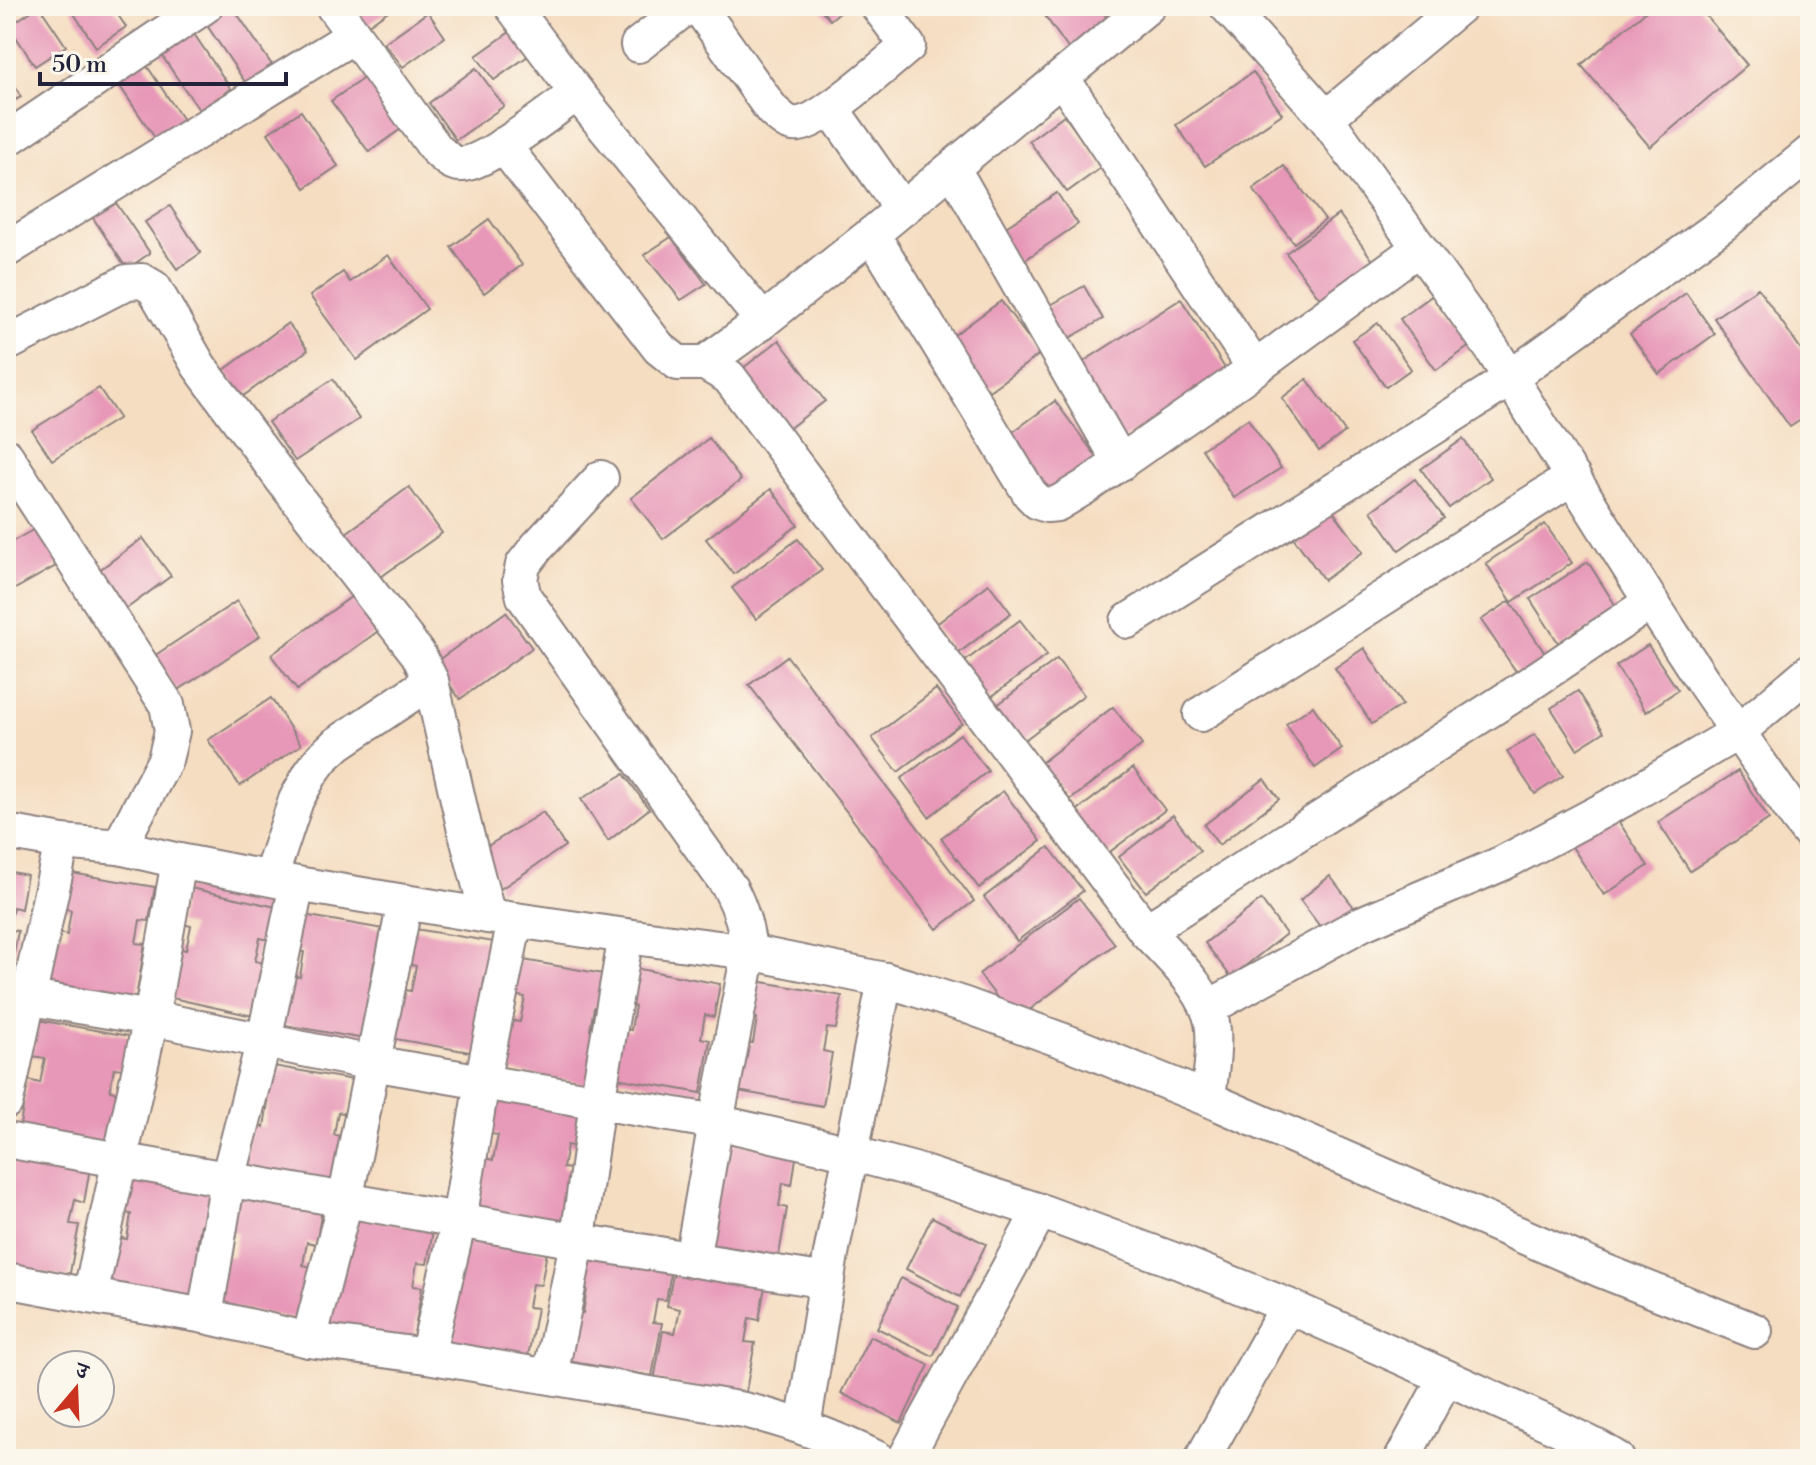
<svg xmlns="http://www.w3.org/2000/svg" width="1816" height="1465" font-family="'Libre Bodoni','Noto Serif Devanagari',serif">
<rect width="100%" height="100%" fill="#fbf7ec"/>
<filter id="ink" filterUnits="userSpaceOnUse"><feTurbulence type="fractalNoise" baseFrequency=".0125" numOctaves="2"/><feDisplacementMap in="SourceGraphic" scale="16" xChannelSelector="R" yChannelSelector="G"/><feConvolveMatrix kernelMatrix="1 2 1 2 8 2 1 2 1" color-interpolation-filters="sRGB"/></filter>
<filter id="wash" filterUnits="userSpaceOnUse"><feTurbulence type="fractalNoise" baseFrequency=".006" numOctaves="4" result="noise"/><feDisplacementMap in="SourceGraphic" scale="32" xChannelSelector="R" yChannelSelector="G"/><feGaussianBlur stdDeviation="1.8" result="paint"/><feColorMatrix in="noise" values="0 0 0 0 0 0 0 0 0 0 0 0 0 0 0 0 0 1.4 0 .05"/><feComposite in="paint" operator="in"/></filter>
<g filter="url(#wash)">
<rect width="100%" height="100%" fill="#f5ddc1"/>
<g id="blocks">
<g fill="#e797b7">
<polygon points="39,6 66,46 35,66 9,26"/>
<polygon points="69,6 112,6 126,27 96,47"/>
<polygon points="221,6 232,6 280,77 253,94 202,18"/>
<polygon points="352,6 395,6 367,26"/>
<polygon points="818,6 847,6 830,20"/>
<polygon points="1038,6 1098,6 1110,22 1070,51"/>
<polygon points="1652,6 1698,6 1747,65 1650,147 1581,65"/>
<polygon points="428,12 445,37 403,67 384,43"/>
<polygon points="517,27 535,51 494,80 476,56"/>
<polygon points="190,28 231,89 199,110 158,50"/>
<polygon points="141,57 183,120 155,138 113,76"/>
<polygon points="476,68 504,106 456,140 429,103"/>
<polygon points="6,69 21,97 6,105"/>
<polygon points="375,70 412,121 369,152 331,101"/>
<polygon points="1253,72 1282,114 1205,166 1176,125"/>
<polygon points="301,111 338,166 305,188 268,133"/>
<polygon points="1064,115 1102,167 1067,192 1029,141"/>
<polygon points="1284,166 1325,220 1294,243 1253,189"/>
<polygon points="1057,193 1078,224 1019,264 997,233"/>
<polygon points="114,200 150,253 127,269 91,215"/>
<polygon points="170,206 201,253 177,269 145,222"/>
<polygon points="1339,214 1374,262 1321,300 1286,253"/>
<polygon points="489,219 522,265 484,293 451,247"/>
<polygon points="671,237 706,284 681,300 644,255"/>
<polygon points="388,255 427,309 357,360 310,296 343,272 350,282"/>
<polygon points="1084,286 1103,319 1061,343 1042,310"/>
<polygon points="1758,288 1810,362 1810,414 1790,427 1714,318"/>
<polygon points="1437,292 1474,343 1436,370 1400,319"/>
<polygon points="1686,293 1715,334 1659,374 1630,334"/>
<polygon points="1181,299 1228,373 1119,442 1072,369"/>
<polygon points="1001,301 1040,354 989,391 950,338"/>
<polygon points="288,323 308,350 243,396 224,370"/>
<polygon points="1378,323 1411,369 1386,387 1352,340"/>
<polygon points="779,340 825,401 788,429 742,369"/>
<polygon points="333,379 359,419 295,461 268,422"/>
<polygon points="1307,379 1345,432 1319,451 1282,398"/>
<polygon points="99,388 119,418 52,460 32,430"/>
<polygon points="1055,401 1101,463 1051,499 1006,437"/>
<polygon points="1248,419 1281,468 1234,498 1202,449"/>
<polygon points="709,438 741,480 663,539 631,498"/>
<polygon points="1463,439 1491,478 1449,508 1421,469"/>
<polygon points="1415,479 1444,518 1399,550 1371,511"/>
<polygon points="409,487 442,533 371,584 338,539"/>
<polygon points="771,489 798,525 734,574 706,539"/>
<polygon points="1330,507 1363,552 1324,580 1291,534"/>
<polygon points="1545,524 1572,563 1512,602 1486,563"/>
<polygon points="40,526 61,563 6,594 6,545"/>
<polygon points="143,538 171,576 126,609 98,571"/>
<polygon points="798,539 822,570 756,619 732,588"/>
<polygon points="1588,562 1619,611 1561,647 1530,599"/>
<polygon points="989,584 1011,613 956,655 934,626"/>
<polygon points="355,594 381,629 297,690 271,655"/>
<polygon points="237,601 260,636 177,691 154,656"/>
<polygon points="1510,601 1548,658 1520,677 1481,620"/>
<polygon points="506,612 532,648 460,699 434,663"/>
<polygon points="1020,620 1047,655 987,700 960,665"/>
<polygon points="1648,645 1678,690 1646,712 1616,666"/>
<polygon points="1364,648 1402,705 1372,724 1335,668"/>
<polygon points="787,656 974,901 937,929 749,685"/>
<polygon points="1057,659 1084,695 1014,748 987,713"/>
<polygon points="936,689 962,723 898,772 872,738"/>
<polygon points="1578,691 1604,732 1577,749 1551,708"/>
<polygon points="271,698 301,745 240,786 208,740"/>
<polygon points="1313,706 1342,749 1315,768 1286,724"/>
<polygon points="1113,707 1142,745 1070,800 1041,763"/>
<polygon points="960,734 988,771 929,817 901,779"/>
<polygon points="1535,734 1563,776 1535,794 1507,752"/>
<polygon points="1133,768 1165,810 1103,857 1071,815"/>
<polygon points="1738,771 1769,819 1690,871 1658,822"/>
<polygon points="624,774 649,809 608,841 581,799"/>
<polygon points="1264,779 1279,799 1219,845 1204,825"/>
<polygon points="1003,791 1041,841 979,888 941,838"/>
<polygon points="1611,810 1648,866 1604,895 1567,839"/>
<polygon points="543,812 565,846 499,890 486,847"/>
<polygon points="1173,815 1200,851 1146,892 1119,857"/>
<polygon points="1049,847 1083,891 1017,941 984,897"/>
<polygon points="6,871 27,875 21,909 13,907 8,930 18,931 8,987 6,987"/>
<polygon points="65,872 155,887 149,921 140,920 136,943 145,944 136,998 45,982 54,932 67,935 71,910 58,907"/>
<polygon points="1330,876 1356,910 1325,933 1300,900"/>
<polygon points="186,887 276,907 269,940 260,938 255,961 264,963 253,1016 163,996 173,947 186,950 191,926 178,923"/>
<polygon points="1079,898 1115,944 1015,1021 979,974"/>
<polygon points="1261,900 1286,934 1231,977 1205,943"/>
<polygon points="298,914 389,930 383,963 374,962 370,985 379,987 370,1040 279,1024 287,975 300,977 304,952 291,950"/>
<polygon points="409,928 500,943 494,977 485,976 481,999 490,1000 481,1054 390,1038 399,989 411,991 416,966 403,963"/>
<polygon points="518,959 609,975 603,1009 594,1007 590,1030 599,1032 590,1085 499,1069 508,1020 520,1022 525,997 512,995"/>
<polygon points="629,967 720,984 714,1017 705,1015 701,1038 710,1040 701,1093 610,1077 618,1028 631,1030 635,1006 623,1004"/>
<polygon points="751,980 842,996 836,1029 827,1028 823,1051 832,1053 823,1106 732,1090 740,1041 753,1043 757,1018 745,1016"/>
<polygon points="38,1020 129,1036 123,1069 114,1068 110,1091 119,1093 110,1146 19,1130 28,1080 40,1083 45,1058 32,1056"/>
<polygon points="262,1064 353,1080 347,1114 338,1112 334,1135 343,1136 334,1190 243,1174 251,1124 264,1127 268,1102 256,1100"/>
<polygon points="491,1097 582,1113 576,1147 567,1145 563,1168 572,1169 563,1223 472,1207 481,1157 493,1160 498,1135 485,1133"/>
<polygon points="723,1141 797,1151 792,1185 783,1183 779,1206 787,1208 778,1261 699,1249"/>
<polygon points="6,1153 90,1168 84,1203 75,1200 70,1224 79,1225 69,1278 6,1266"/>
<polygon points="125,1176 216,1192 210,1225 201,1224 197,1247 206,1249 196,1302 106,1285 114,1237 127,1239 131,1214 119,1212"/>
<polygon points="231,1194 322,1210 316,1244 307,1242 303,1265 312,1267 303,1320 212,1304 221,1255 233,1257 237,1232 225,1230"/>
<polygon points="342,1214 433,1231 427,1264 417,1263 413,1286 422,1287 413,1341 322,1324 331,1275 344,1277 348,1253"/>
<polygon points="932,1217 986,1244 960,1297 906,1269"/>
<polygon points="456,1235 547,1252 541,1285 532,1284 528,1307 537,1308 527,1362 437,1345"/>
<polygon points="581,1250 672,1266 666,1300 657,1299 653,1322 662,1323 652,1376 562,1360 570,1310 583,1313 587,1289 575,1286"/>
<polygon points="674,1270 765,1286 759,1320 749,1318 745,1342 755,1343 745,1396 654,1380 663,1331 675,1333 680,1309 667,1306"/>
<polygon points="901,1278 958,1307 933,1356 877,1328"/>
<polygon points="870,1336 929,1365 901,1423 841,1393"/>
</g>
</g>
</g>
<g filter="url(#ink)">
<use href="#blocks" fill-opacity="0" stroke="#8c807e" stroke-width="2"/>
<g fill="none" stroke-linecap="round" stroke-linejoin="round">
<defs>
<g id="minor">
<path d="M333 6 436 149C444 156 451 165 463 164 486 163 555 109 577 93"/>
<polyline points="512,6 577,93 763,321"/>
<path d="M698 6 772 110C780 117 788 126 799 124 822 122 887 63 908 46L878 6"/>
<polyline points="1227,6 1326,118 1492,349 1651,602 1702,680 1798,819 1810,834"/>
<polyline points="638,45 688,6"/>
<polyline points="1062,78 1254,367"/>
<polyline points="831,108 902,209"/>
<polyline points="1326,118 1460,6"/>
<polyline points="6,140 205,6"/>
<path d="M503 145 659 348 678 363H705L729 377 1146 931C1170 957 1211 993 1213 1030 1215 1052 1210 1077 1208 1099"/>
<polyline points="953,169 1121,463"/>
<polyline points="872,234 1030,494 1038,502 1047,505 1057,504 1085,487 1240,379 1419,248"/>
<polyline points="6,250 353,36"/>
<polyline points="6,344 127,282 142,281 154,288 199,366 282,479 418,654 431,681 464,826 488,916"/>
<polyline points="705,363 763,321 872,234 1148,6"/>
<polyline points="6,456 167,705 172,731 165,760 119,847"/>
<path d="M601 478 537 547 523 565 520 580 524 597 730 888C741 909 747 928 749 952L716 1122 692 1260"/>
<polyline points="1128,621 1510,379 1530,363 1723,224 1810,153"/>
<polyline points="1201,714 1573,477"/>
<polyline points="6,832 62,842 119,847 179,861 297,884 488,916 626,936 749,952 885,980 912,988 965,1005 1072,1044 1208,1099 1601,1270 1755,1331"/>
<polyline points="270,878 296,800 311,773 322,758 337,744 431,681"/>
<polyline points="1146,931 1510,697 1651,602"/>
<polyline points="6,994 151,1018 372,1063 716,1122 851,1153 914,1170 1040,1211 1179,1262 1288,1306 1554,1426 1599,1448 1617,1459"/>
<polyline points="1208,1008 1361,924 1503,863 1626,798 1738,732 1810,671"/>
<polyline points="6,1101 62,842"/>
<polyline points="6,1140 577,1241 827,1281"/>
<path d="M6 1280 90 1296 205 1316 309 1340 427 1356 744 1410C791 1421 835 1438 878 1459"/>
<polyline points="90,1296 151,1018 179,861"/>
<polyline points="205,1316 228,1179 264,1040 297,884"/>
<polyline points="309,1340 345,1201 405,902"/>
<polyline points="427,1356 459,1220 482,1082 515,920"/>
<polyline points="550,1376 578,1238 597,1102 626,936"/>
<polyline points="803,1427 831,1254 885,980"/>
<polyline points="905,1459 1040,1211"/>
<polyline points="1202,1459 1288,1306"/>
<polyline points="1402,1459 1446,1377"/>
</g>
</defs>
<use href="#minor" stroke="#8c807e" stroke-width="38"/>
<use href="#minor" stroke="#fff" stroke-width="34"/>
</g>
</g>
<rect width="1816" height="1465" fill="none" stroke="#fbf7ec" stroke-width="32"/>
<g transform="translate(76 1389) rotate(19)"><circle r="38" fill="#fbf7ec" stroke="#a4a2a5" stroke-width="2"/>
<path d="M0-6L14 30L0 20L-14 30Z" fill="#c8321e"/>
<text y="-12" font-size="22" font-weight="bold" text-anchor="middle" fill="#22223b">उ</text>
</g>
<path d="M40 72v12h246v-12" fill="none" stroke="#22223b" stroke-width="4"/>
<text x="52" y="72" font-size="24" fill="#22223b" stroke="#fbf7ec" stroke-width="6" paint-order="stroke">50 m</text>
</svg>
